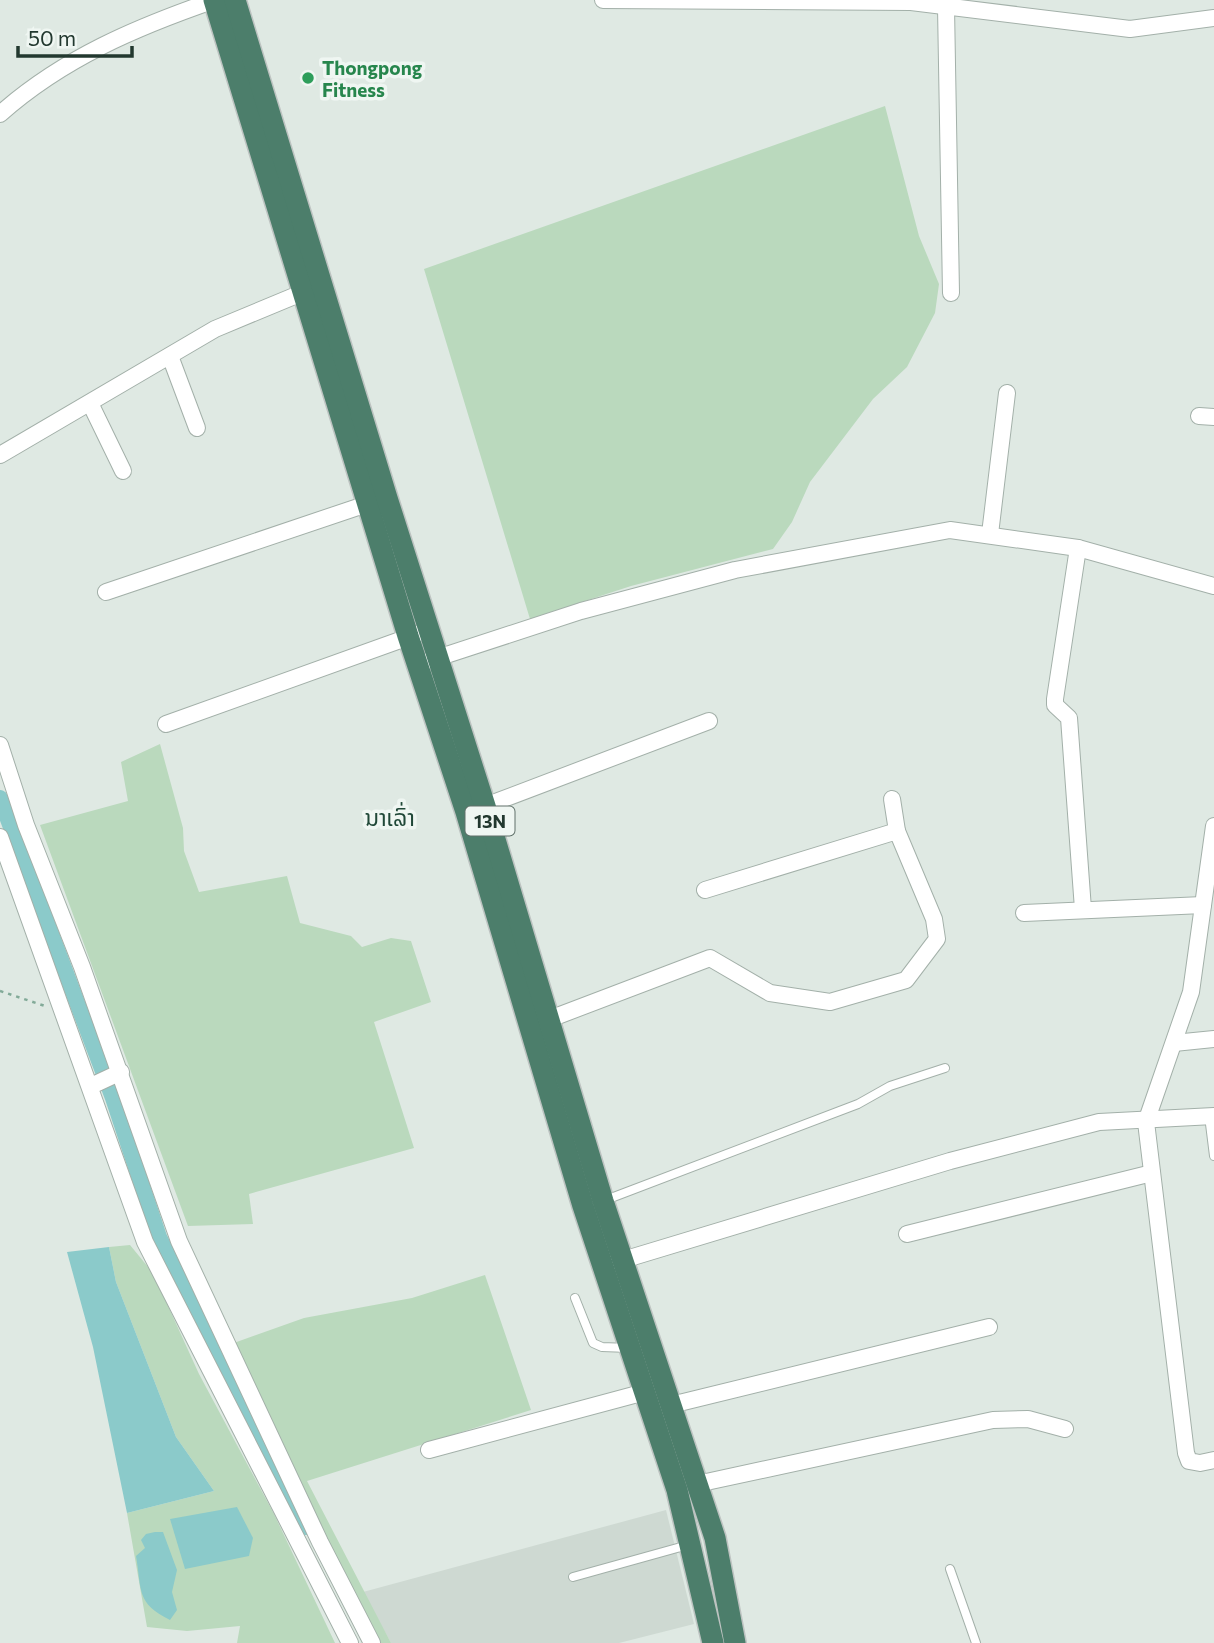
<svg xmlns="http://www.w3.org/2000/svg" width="1214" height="1643" font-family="Commissioner,'Noto Sans Lao',sans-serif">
<rect width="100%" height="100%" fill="#dfe9e3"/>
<polygon fill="#ced9d2" points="666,1510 694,1624 619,1643 391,1643 363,1592"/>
<g fill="#bad9bd">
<polygon points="885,106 919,236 939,284 935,313 907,367 873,399 810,482 792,522 773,549 631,586 530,619 424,269"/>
<polygon points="160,744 183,828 184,851 199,892 287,876 300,923 351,936 362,947 391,938 411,941 431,1002 374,1022 414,1148 249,1194 253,1224 188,1226 40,825 128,801 121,762"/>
<polygon points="130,1245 153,1273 199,1374 274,1514 335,1643 237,1643 240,1626 187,1631 147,1627 127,1513 214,1491 176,1437 116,1282 109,1247"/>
<polygon points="485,1275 531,1410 307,1481 391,1643 381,1643 284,1462 231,1344 304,1318 412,1298"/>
</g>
<g fill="#8bcaca">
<polygon points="109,1247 116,1282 176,1437 214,1491 127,1513 93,1347 67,1252"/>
<polygon points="237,1507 253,1538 249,1556 185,1569 170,1519"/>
<path d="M155 1532H163L177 1570 172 1592 177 1610 170 1620C136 1603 142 1591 136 1556L145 1548 141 1540 146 1534Z"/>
</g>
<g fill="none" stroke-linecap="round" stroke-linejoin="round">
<polyline stroke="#8bcaca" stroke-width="16" points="0,798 113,1098 159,1237 305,1527"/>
<defs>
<g id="service">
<polyline points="1209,1116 1214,1156"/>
<polyline points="603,1201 858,1104 890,1086 945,1068"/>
<polyline points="575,1298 593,1343 602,1347 629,1348"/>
<polyline points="950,1569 976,1643"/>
<polyline points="573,1577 688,1545"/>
</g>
<g id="minor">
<polyline points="603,0 911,2 1130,29 1214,18"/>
<polyline points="946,7 951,293"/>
<path d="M0 114C63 58 137 27 215 0"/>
<polyline points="170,356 197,428"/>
<polyline points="90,403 123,471"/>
<polyline points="1199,416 1214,417"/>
<polyline points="0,455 215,329 304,292"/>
<polyline points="990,534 1007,393"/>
<polyline points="1078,548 1055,699 1055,705 1069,718 1083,909"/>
<polyline points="106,592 367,504"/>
<polyline points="428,661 581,611 735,570 950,530 1078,548 1214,586"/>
<polyline points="166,724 417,634"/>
<polyline points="0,745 26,825 82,967 179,1241 320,1542 372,1643"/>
<polyline points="892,799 897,831"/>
<polyline points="485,806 709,721"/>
<polyline points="1214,826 1191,992 1146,1122 1186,1453 1189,1461 1200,1463 1214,1460"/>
<polyline points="0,837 145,1242 350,1643"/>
<polyline points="1024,913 1203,905"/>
<polyline points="547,1020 710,958 770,993 830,1002 906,980 937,939 934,919 897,831 705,890"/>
<polyline points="1174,1043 1214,1039"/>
<polyline points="91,1086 121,1072"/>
<polyline points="907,1234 1152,1173"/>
<polyline points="613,1263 950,1161 1099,1122 1214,1116"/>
<polyline points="671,1405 989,1327"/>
<polyline points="429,1450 645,1392"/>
<polyline points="697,1484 993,1420 1028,1419 1065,1429"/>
</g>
<g id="trunk">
<polyline points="214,0 408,636 466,812 583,1206 677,1490 713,1643"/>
<polyline points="235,0 387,498 485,806 603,1201 715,1538 735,1643"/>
</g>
</defs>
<use href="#service" stroke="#a3b0a9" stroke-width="10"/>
<use href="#minor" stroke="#a3b0a9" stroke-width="18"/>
<use href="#trunk" stroke="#bdc3c1" stroke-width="24"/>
<polyline stroke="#82aa98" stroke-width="2.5" stroke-dasharray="3.5 5" stroke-linecap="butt" points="0,991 45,1006"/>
<use href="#service" stroke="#fff" stroke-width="8"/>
<use href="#minor" stroke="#fff" stroke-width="16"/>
<use href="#trunk" stroke="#4c7e6b" stroke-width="21"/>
</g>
<circle fill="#2e9e5b" stroke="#eff6f2" stroke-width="2.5" cx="308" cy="78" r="7"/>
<g text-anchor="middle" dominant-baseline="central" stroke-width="7" stroke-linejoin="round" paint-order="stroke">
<rect fill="#eff6f2" stroke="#60716a" stroke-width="2" x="465.5" y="806.5" width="49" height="29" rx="5"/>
<g font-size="18" font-weight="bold" fill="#22382f">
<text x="490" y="821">13N</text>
</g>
<g font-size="19" font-weight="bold" fill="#27864d" stroke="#eff6f2" text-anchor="start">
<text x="322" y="67">Thongpong<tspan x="322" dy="22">Fitness</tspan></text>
</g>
<g font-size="23" fill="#204838" stroke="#eff6f2">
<text x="390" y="817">ນາເລົ່າ</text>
</g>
</g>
<path d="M18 46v10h114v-10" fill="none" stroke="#22382f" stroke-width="3.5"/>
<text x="28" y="46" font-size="21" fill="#22382f" stroke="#eff6f2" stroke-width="5" paint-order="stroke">50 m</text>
</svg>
